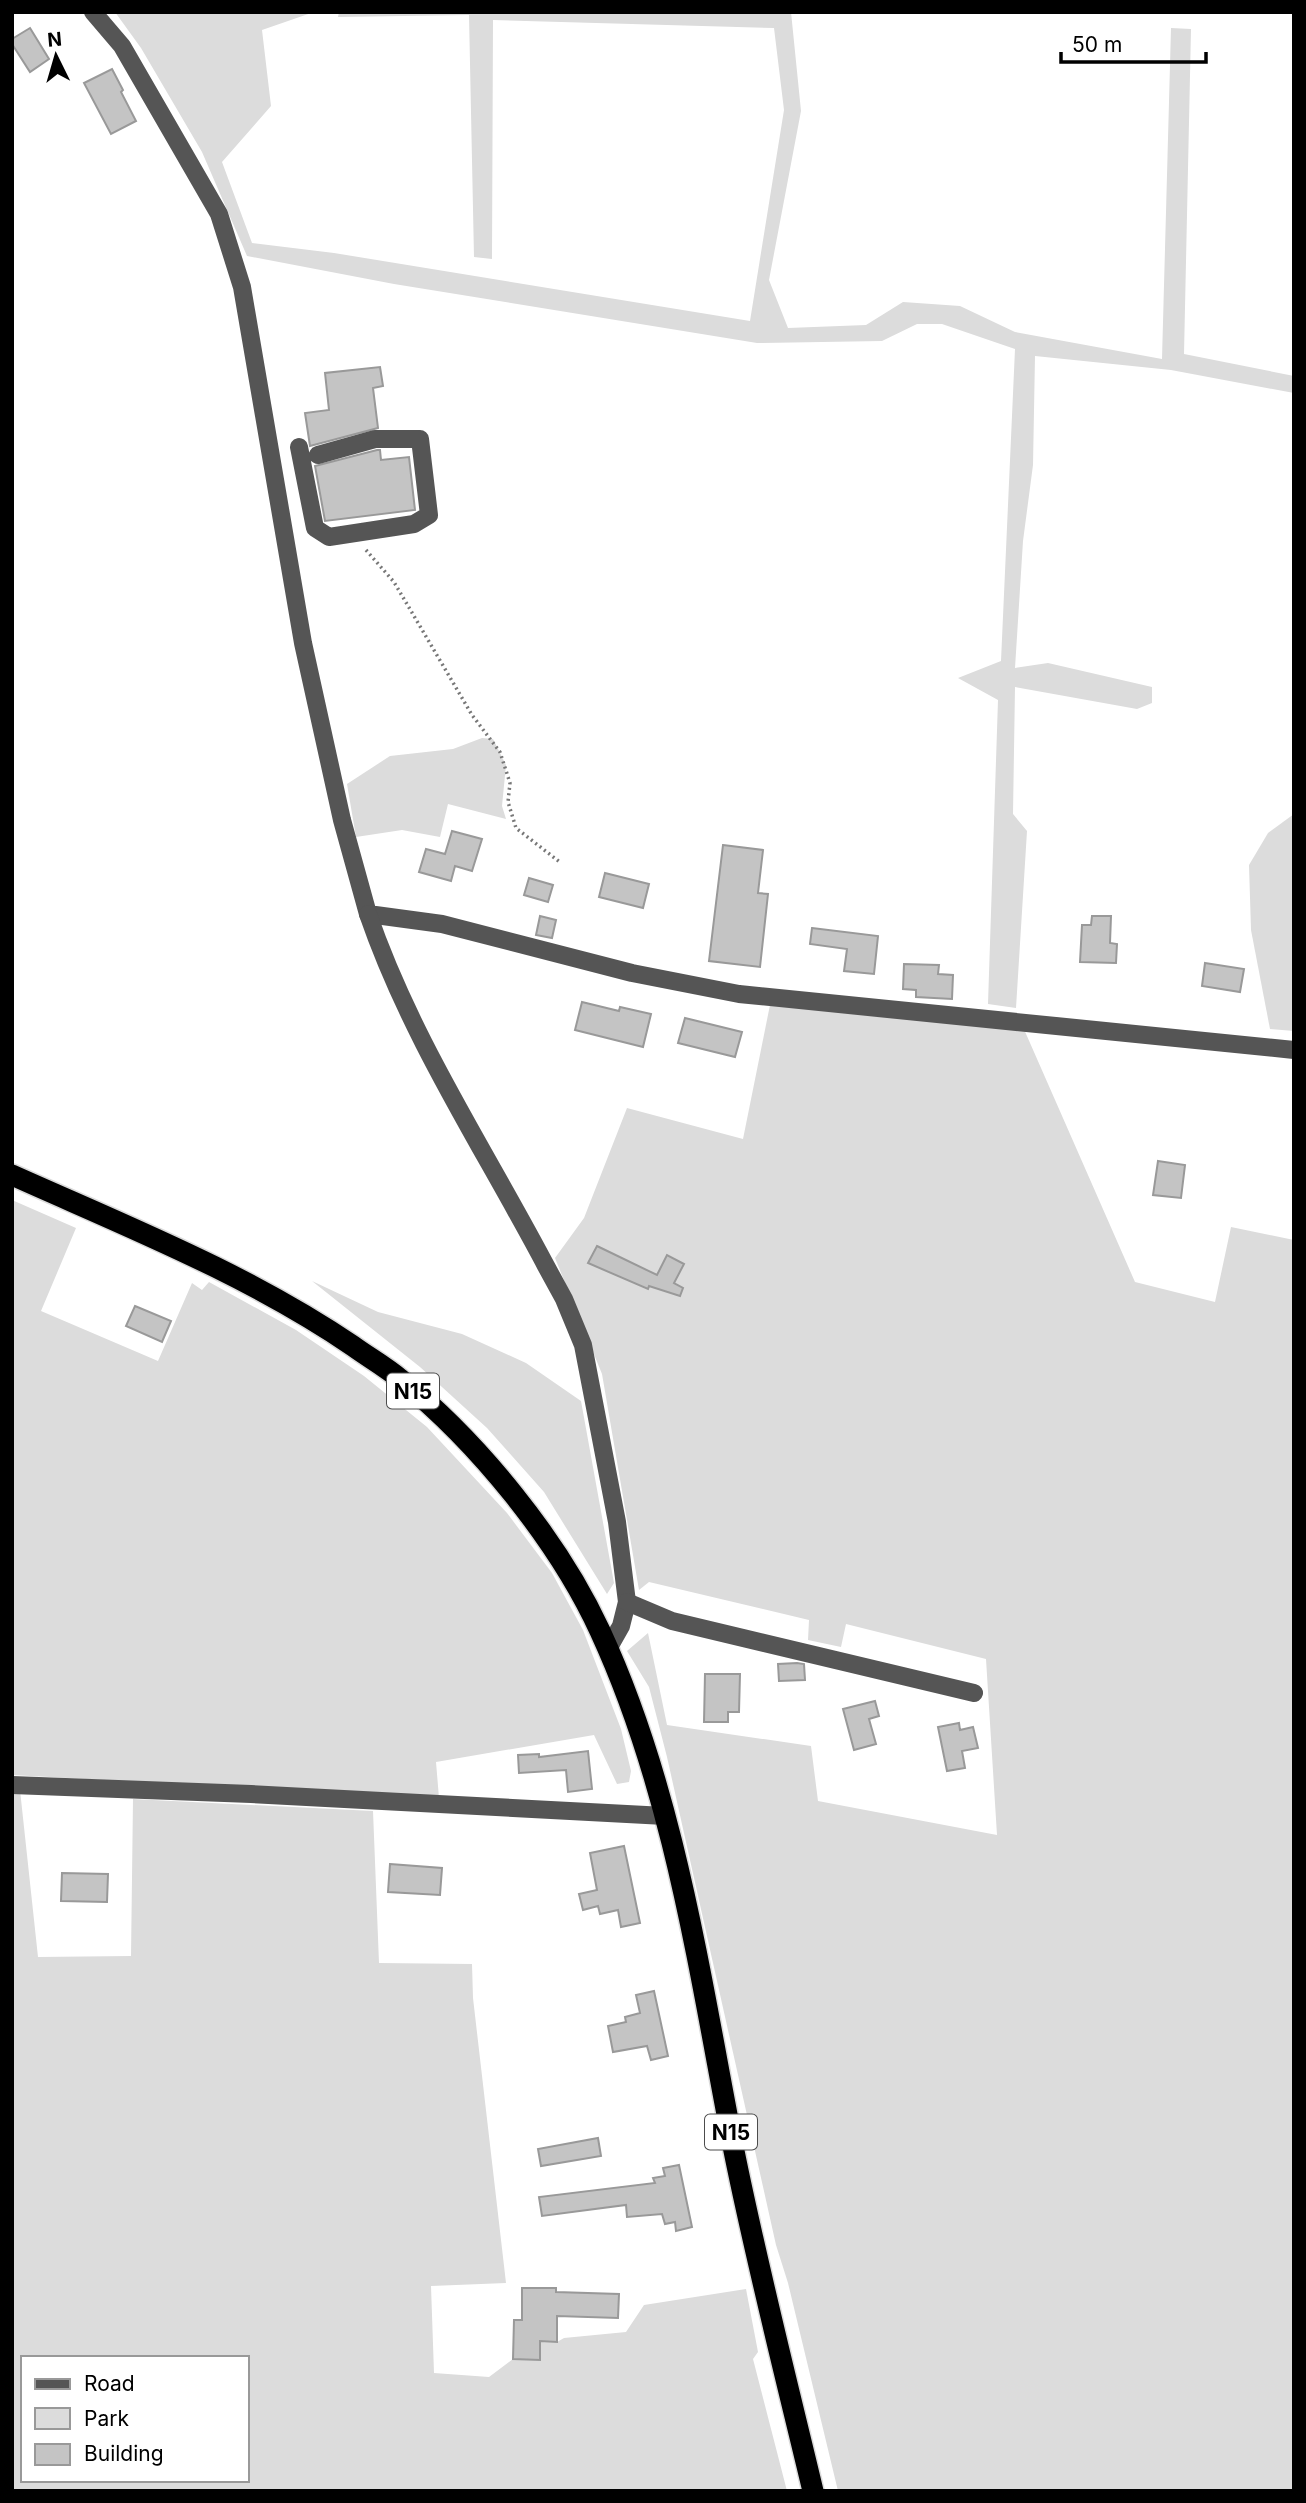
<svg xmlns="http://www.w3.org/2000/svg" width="1306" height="2503" font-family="Inter,sans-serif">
<rect width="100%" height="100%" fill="#fff"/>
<g fill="#dcdcdc" fill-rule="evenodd">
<polygon points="115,12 314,12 262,30 271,106 222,162 252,243 334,253 750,321 784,110 774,28 493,20 492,259 474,257 469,15 338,17 339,12 791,12 801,111 769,280 788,328 866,325 903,302 960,306 1015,332 1162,359 1171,28 1191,29 1184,354 1294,376 1294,393 1171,370 1035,356 1033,465 1023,541 1015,668 1048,663 1152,687 1152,703 1137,709 1015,687 1013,814 1027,831 1016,1008 988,1004 998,700 958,678 1001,661 1015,349 942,324 917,324 882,341 757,343 394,284 247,256 202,152 141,48"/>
<polygon points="482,738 493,739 506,765 502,806 506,819 448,804 440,837 402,830 356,837 347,784 390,756 453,749"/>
<polygon points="1294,814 1294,1031 1270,1029 1251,930 1249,865 1268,833"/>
<polygon points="771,1000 1023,1027 1135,1282 1215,1302 1231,1227 1294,1240 1294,2491 838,2491 788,2283 776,2245 667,1757 649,1687 627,1651 648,1633 667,1725 811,1746 818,1801 997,1835 986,1659 846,1624 841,1647 808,1640 809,1620 649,1582 639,1590 602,1374 555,1258 584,1218 627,1108 743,1139"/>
<polygon points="12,1200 76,1228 41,1311 158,1361 192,1283 202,1290 209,1282 296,1330 364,1376 427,1427 507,1513 552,1573 583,1630 621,1729 631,1771 629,1782 617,1784 594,1735 436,1762 439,1798 12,1775"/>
<polygon points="312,1281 378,1312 462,1334 526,1363 581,1401 614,1583 607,1594 544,1492 487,1428 420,1367"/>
<path d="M12 1790H20L38 1957 131 1956 133 1799 373 1811 379 1963 472 1964 473 1998 506 2283 431 2286 434 2373 489 2377 513 2359 540 2360V2341L557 2342 564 2338 626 2332 644 2305 746 2289 758 2352 753 2359 787 2491H12ZM23 2358H247V2480H23Z"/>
</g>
<g fill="#c4c4c4" stroke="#999" stroke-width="2">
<polygon points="30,28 49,59 30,72 12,44 12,39"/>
<polygon points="112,69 123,90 121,92 136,121 111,134 84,83"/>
<polygon points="380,367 383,386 373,388 378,428 310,446 305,413 329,410 325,373"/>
<polygon points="377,450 380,450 381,460 409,457 415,510 325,521 315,466"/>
<polygon points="452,831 482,839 472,871 455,866 451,881 419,872 426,849 445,854"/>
<polygon points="723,845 763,850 758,893 768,894 760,967 709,961"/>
<polygon points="605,873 649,884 643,908 599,897"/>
<polygon points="529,878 553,885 548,902 524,895"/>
<polygon points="540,916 556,920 552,938 536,935"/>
<polygon points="1092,916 1111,916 1110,943 1117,944 1116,963 1080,962 1082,925 1091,925"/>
<polygon points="812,928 878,936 874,974 844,971 847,949 810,944"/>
<polygon points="1205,963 1244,969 1240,992 1202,986"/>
<polygon points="904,964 939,965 938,974 953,975 952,999 916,997 916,990 903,989"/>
<polygon points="582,1002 619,1011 620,1007 651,1014 643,1047 575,1030"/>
<polygon points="685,1018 742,1032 735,1057 678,1043"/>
<polygon points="1158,1161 1185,1165 1181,1198 1153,1195"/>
<polygon points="597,1246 657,1275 667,1255 684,1264 674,1283 683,1288 680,1296 649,1286 648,1289 588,1263"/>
<polygon points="135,1306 171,1321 162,1342 126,1326"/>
<polygon points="797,1663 804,1664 805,1680 779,1681 778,1664"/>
<polygon points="705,1674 740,1674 739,1712 728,1712 728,1722 704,1722"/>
<polygon points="875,1701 879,1716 869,1719 876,1744 854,1750 843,1709"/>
<polygon points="959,1723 960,1730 973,1727 978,1748 962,1751 965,1768 947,1771 938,1727"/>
<polygon points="588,1751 592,1789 568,1792 566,1770 519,1773 518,1755 539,1754 539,1757"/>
<polygon points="624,1846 640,1923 621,1927 618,1910 600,1914 598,1906 583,1910 579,1894 597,1890 590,1853"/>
<polygon points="390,1864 442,1868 440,1895 388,1892"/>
<polygon points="62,1873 108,1874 107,1902 61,1901"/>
<polygon points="654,1991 668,2056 651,2060 647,2046 613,2052 608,2026 626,2022 625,2017 640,2013 636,1995"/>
<polygon points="598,2138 601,2156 541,2166 538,2149"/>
<polygon points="679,2165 692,2227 676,2231 675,2222 665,2224 662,2214 627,2217 626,2205 542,2216 539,2197 655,2183 653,2178 665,2176 663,2168"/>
<polygon points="522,2288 556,2288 556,2292 619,2294 618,2318 557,2316 557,2342 540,2341 540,2360 513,2359 514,2320 522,2320"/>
</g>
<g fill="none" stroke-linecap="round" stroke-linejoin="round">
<defs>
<path id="highway" d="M12 1175C128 1227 247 1274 353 1346 368 1357 386 1367 400 1379 478 1442 558 1540 600 1631 675 1793 700 1977 734 2151 757 2265 786 2378 813 2491"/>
</defs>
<use href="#highway" stroke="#dbdbdb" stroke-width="24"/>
<polyline stroke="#777" stroke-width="3.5" stroke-dasharray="2 3.5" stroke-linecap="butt" points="366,550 394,582 472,715 500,752 510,783 508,802 516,828 561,863"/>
<g stroke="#555" stroke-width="18">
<polyline points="93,12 122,46 219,214 242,287 303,643 342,820 368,914 442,924 632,973 739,994 1294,1050"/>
<polyline points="299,447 315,528 329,537 414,524 429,515 420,439 375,439 318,455"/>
<path d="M368 914C411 1039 485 1150 546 1266L564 1299 583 1345 617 1522 627 1602 621 1626 608 1649"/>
<polyline points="627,1602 672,1621 974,1693"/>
<polyline points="12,1785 251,1794 665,1816"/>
</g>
<use href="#highway" stroke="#000" stroke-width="21"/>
</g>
<g text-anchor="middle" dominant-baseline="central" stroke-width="5" stroke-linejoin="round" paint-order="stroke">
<g fill="#fff" stroke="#4c4c4c" stroke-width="2">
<rect x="387" y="1373.5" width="52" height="35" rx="5"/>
<rect x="705" y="2114.5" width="52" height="35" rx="5"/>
</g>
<g font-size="21" font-weight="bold" fill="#000">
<text x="413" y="1391">N15</text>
<text x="731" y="2132">N15</text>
</g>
</g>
<rect width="1306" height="2503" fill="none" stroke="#000000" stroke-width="28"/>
<rect x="21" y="2356" width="228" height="126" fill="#ffffff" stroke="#999999" stroke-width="2"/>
<rect x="35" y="2379" width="35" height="10" fill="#555555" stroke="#999999" stroke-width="2"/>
<text x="84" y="2391" font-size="21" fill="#000000">Road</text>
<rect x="35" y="2408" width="35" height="21" fill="#dcdcdc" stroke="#999999" stroke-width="2"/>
<text x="84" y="2426" font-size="21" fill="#000000">Park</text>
<rect x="35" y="2444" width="35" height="21" fill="#c4c4c4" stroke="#999999" stroke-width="2"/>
<text x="84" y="2461" font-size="21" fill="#000000">Building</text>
<g transform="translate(56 56) rotate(355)" stroke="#ffffff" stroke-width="5" paint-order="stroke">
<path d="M0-5L12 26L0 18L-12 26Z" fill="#000000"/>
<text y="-10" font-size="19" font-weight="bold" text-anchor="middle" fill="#000000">N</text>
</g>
<path d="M1061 52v10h145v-10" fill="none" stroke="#000000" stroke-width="3.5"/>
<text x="1072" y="52" font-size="21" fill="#000000" stroke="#ffffff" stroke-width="5" paint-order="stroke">50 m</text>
</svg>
